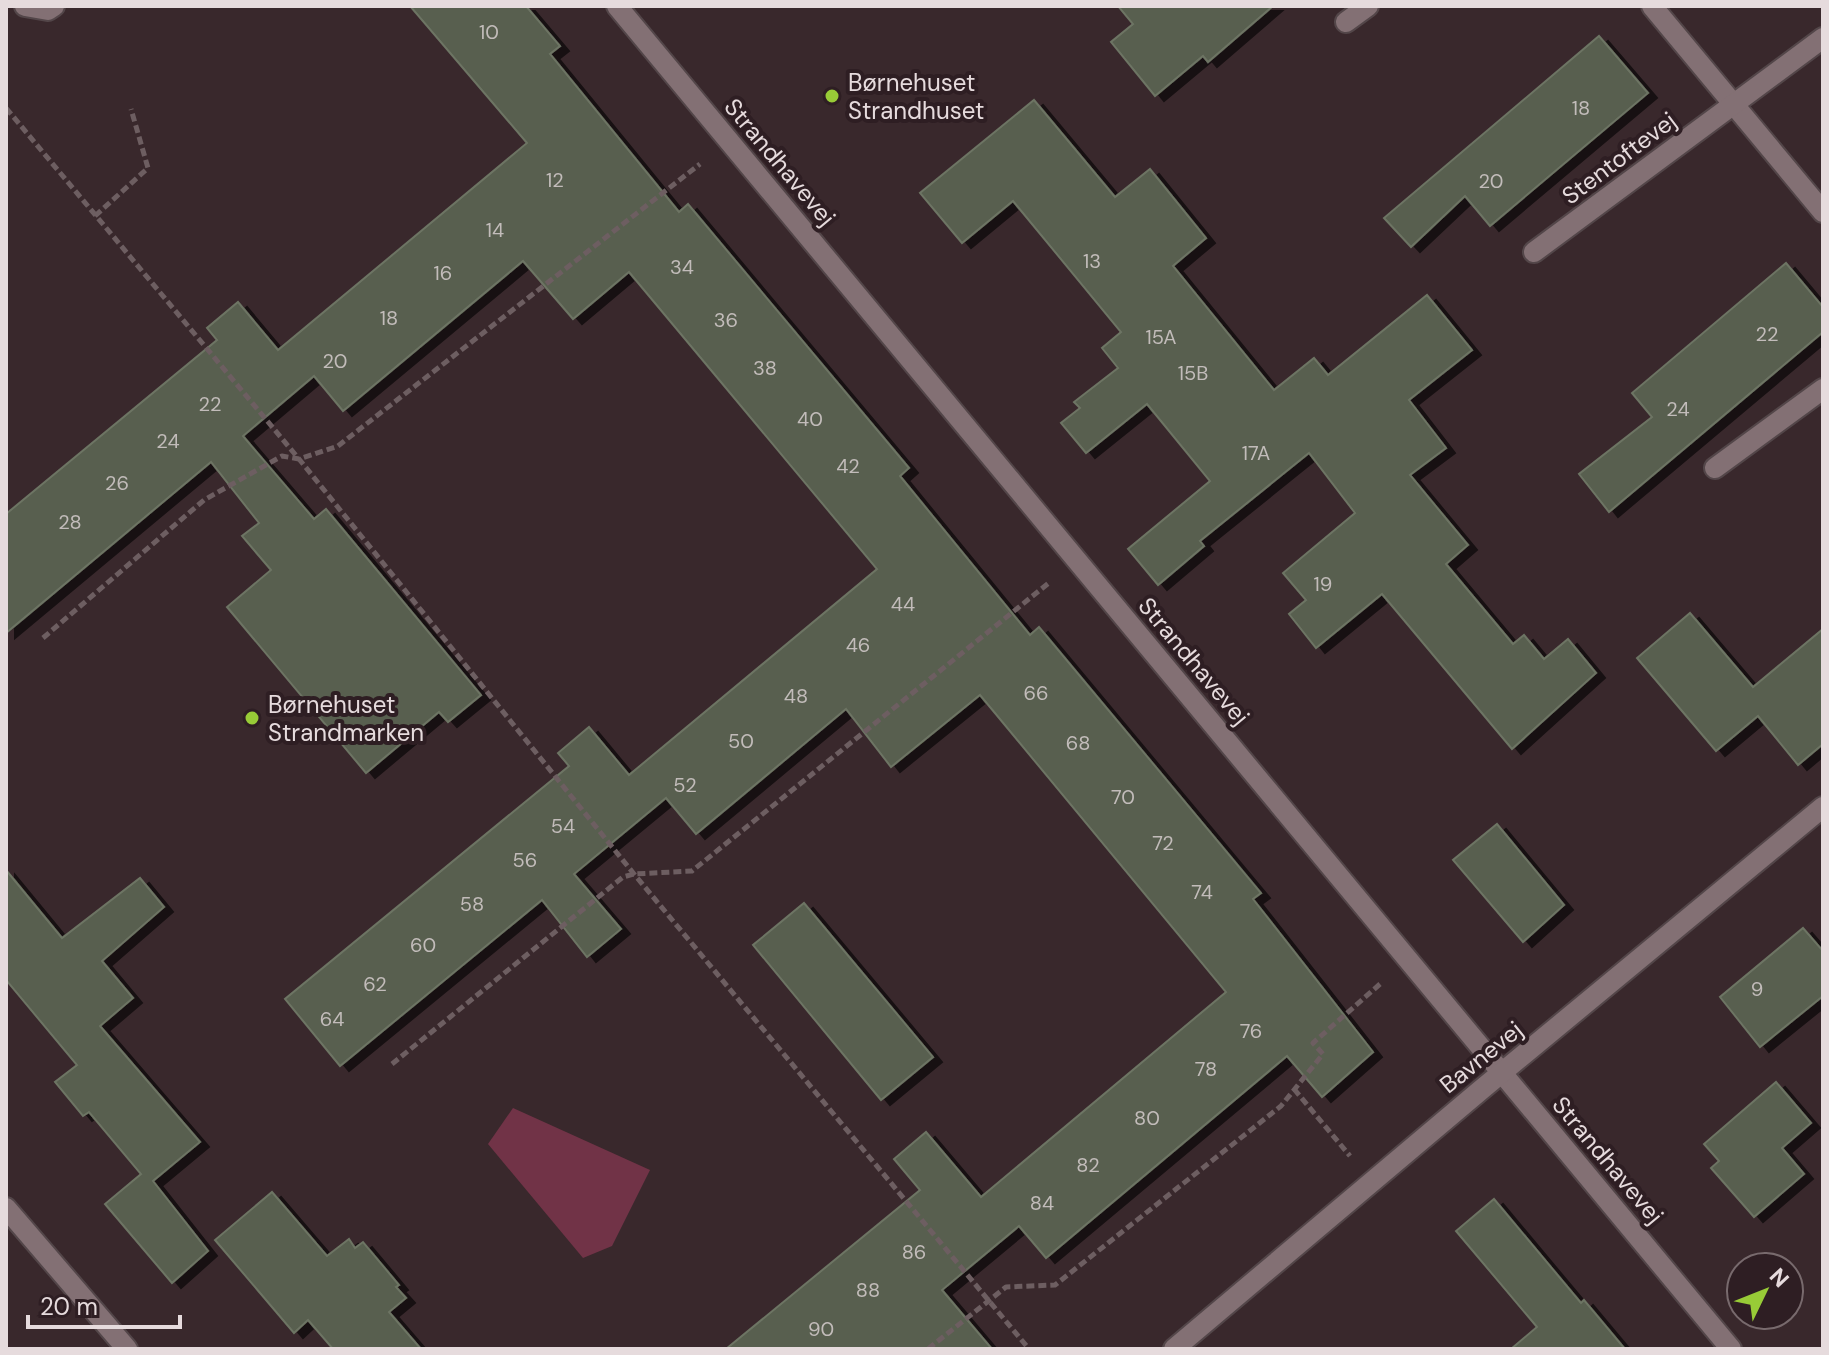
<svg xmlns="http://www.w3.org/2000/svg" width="1829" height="1355" font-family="'DM Sans',sans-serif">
<defs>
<filter id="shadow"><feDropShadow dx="9" dy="5" stdDeviation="0" flood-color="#0009"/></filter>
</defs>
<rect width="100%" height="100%" fill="#39282c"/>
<polygon fill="#713347" points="513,1108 650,1170 612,1246 583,1258 488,1144"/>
<g fill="#585f4f" stroke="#6d7464" stroke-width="2" filter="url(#shadow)">
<polygon points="410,6 526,6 560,46 550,54 679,212 688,204 909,468 900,476 1030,635 1039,627 1261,893 1253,899 1373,1052 1322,1097 1287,1056 1046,1258 1019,1226 942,1290 992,1349 726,1349 920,1190 894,1159 926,1132 981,1197 1226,992 980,695 891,767 846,709 696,834 666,798 574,874 621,929 587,957 542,900 340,1066 285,999 569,766 558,753 589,727 629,775 877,569 629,272 573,319 523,261 343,411 314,376 243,436 314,519 326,509 481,695 448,722 439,712 366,773 227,607 271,570 242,536 259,523 211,462 6,633 6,514 217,340 207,328 238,302 278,350 527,143"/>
<polygon points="1118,6 1273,6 1208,62 1203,56 1155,96 1111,42 1133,24"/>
<polygon points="1599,36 1648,93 1490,226 1465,196 1411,247 1384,218"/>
<polygon points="1034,100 1115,197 1150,169 1206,238 1173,266 1274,390 1314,358 1328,375 1427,295 1472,350 1409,400 1446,448 1410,475 1468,545 1446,564 1513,644 1524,635 1544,659 1568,639 1596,673 1512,749 1382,594 1316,648 1289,614 1306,600 1283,573 1355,513 1309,453 1200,541 1204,546 1158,585 1128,549 1210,481 1147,404 1086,453 1061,423 1080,408 1074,402 1118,368 1102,348 1121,332 1013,201 962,243 920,193"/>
<polygon points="1786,263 1823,307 1823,332 1609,512 1579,474 1652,417 1632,393"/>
<polygon points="1690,613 1753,687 1823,629 1823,744 1798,765 1758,716 1716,751 1637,658"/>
<polygon points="1497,824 1564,905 1523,942 1453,860"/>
<polygon points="6,870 62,938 140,878 164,907 102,961 133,998 100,1026 200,1142 153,1181 208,1251 172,1283 105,1204 141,1174 89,1112 83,1116 55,1082 77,1065 6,980"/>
<polygon points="804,903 933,1057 881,1100 753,945"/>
<polygon points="1803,928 1823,951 1823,996 1760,1047 1720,997"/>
<polygon points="1776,1082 1811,1123 1782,1148 1804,1174 1754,1217 1711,1168 1719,1161 1704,1144"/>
<polygon points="272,1192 327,1256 349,1239 355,1248 363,1242 399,1285 396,1287 406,1298 389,1312 421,1349 333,1349 308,1320 294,1333 215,1240"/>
<polygon points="1494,1199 1581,1303 1584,1300 1625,1349 1511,1349 1537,1327 1456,1231"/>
</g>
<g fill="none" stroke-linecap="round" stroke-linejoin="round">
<defs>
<polyline id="lane" points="25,6 48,10 54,6"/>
<g id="street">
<polyline points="617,6 1731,1349"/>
<polyline points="1652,6 1823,212"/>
<polyline points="1346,22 1368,6"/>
<polyline points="1534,252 1823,38"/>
<polyline points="1715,468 1823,389"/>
<polyline points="6,1208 127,1349"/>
<polyline points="1174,1349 1482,1089 1823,807"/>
</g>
</defs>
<use href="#lane" stroke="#534649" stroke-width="24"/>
<use href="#street" stroke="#534649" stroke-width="24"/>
<g stroke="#6d5e61" stroke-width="5" stroke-dasharray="8 4" stroke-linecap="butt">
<polyline points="6,108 299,459 634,874 1029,1349"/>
<polyline points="95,216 148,168 131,109"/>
<polyline points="43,638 204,500 282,456 299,459 338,446 700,164"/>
<polyline points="392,1064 623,877 634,874 692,871 1050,582"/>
<polyline points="1294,1089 1350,1156"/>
<polyline points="928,1349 1006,1287 1055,1285 1281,1106 1323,1054 1313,1043 1380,984"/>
</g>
<use href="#lane" stroke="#837074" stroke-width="20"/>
<use href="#street" stroke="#837074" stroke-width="20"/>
</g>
<g fill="#98cb37" stroke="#2e1e23" stroke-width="3">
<circle cx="832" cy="96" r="8"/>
<circle cx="252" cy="718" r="8"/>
</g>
<g text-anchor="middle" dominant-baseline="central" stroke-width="8" stroke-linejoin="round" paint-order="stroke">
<g font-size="20" fill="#c2bcba">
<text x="489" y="32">10</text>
<text x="1581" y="108">18</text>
<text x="555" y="180">12</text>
<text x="1491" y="181">20</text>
<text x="495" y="230">14</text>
<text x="1092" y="261">13</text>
<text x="682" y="267">34</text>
<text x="443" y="273">16</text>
<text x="389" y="318">18</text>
<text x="726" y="320">36</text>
<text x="1767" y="334">22</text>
<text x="1161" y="337">15A</text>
<text x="335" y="361">20</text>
<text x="765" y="368">38</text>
<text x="1193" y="373">15B</text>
<text x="210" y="404">22</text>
<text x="1678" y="409">24</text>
<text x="810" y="419">40</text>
<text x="168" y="441">24</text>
<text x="1256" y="453">17A</text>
<text x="848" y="466">42</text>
<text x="117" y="483">26</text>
<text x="70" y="522">28</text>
<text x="1323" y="584">19</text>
<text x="903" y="604">44</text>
<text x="858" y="645">46</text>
<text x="1036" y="693">66</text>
<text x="796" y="696">48</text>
<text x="741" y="741">50</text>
<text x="1078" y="743">68</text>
<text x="685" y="785">52</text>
<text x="1123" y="797">70</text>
<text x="563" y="826">54</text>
<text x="1163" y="843">72</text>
<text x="525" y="860">56</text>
<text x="1202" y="892">74</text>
<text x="472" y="904">58</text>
<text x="423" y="945">60</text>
<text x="375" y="984">62</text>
<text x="1757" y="989">9</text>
<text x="332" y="1019">64</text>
<text x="1251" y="1031">76</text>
<text x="1206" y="1069">78</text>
<text x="1147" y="1118">80</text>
<text x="1088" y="1165">82</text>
<text x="1042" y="1203">84</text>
<text x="914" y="1252">86</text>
<text x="868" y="1290">88</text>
<text x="821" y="1329">90</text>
</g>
<g font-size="24" fill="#e6dbdd" stroke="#2e1e23" text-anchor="start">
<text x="848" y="82">Børnehuset<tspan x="848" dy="28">Strandhuset</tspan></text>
<text x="268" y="704">Børnehuset<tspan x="268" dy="28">Strandmarken</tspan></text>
</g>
<g font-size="24" fill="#e6dbdd" stroke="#2e1e23">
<text transform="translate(1619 158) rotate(-37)">Stentoftevej</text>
<text transform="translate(780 162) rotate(50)">Strandhavevej</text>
<text transform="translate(1194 661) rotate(50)">Strandhavevej</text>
<text transform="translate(1481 1057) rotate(-39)">Bavnevej</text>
<text transform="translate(1608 1160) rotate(50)">Strandhavevej</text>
</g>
</g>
<rect width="1829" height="1355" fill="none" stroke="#e6dbdd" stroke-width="16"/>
<g transform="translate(1765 1291) rotate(47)"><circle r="38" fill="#2e1e23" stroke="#786a6d" stroke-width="2"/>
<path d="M0-6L14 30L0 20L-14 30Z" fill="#98cb37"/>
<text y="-12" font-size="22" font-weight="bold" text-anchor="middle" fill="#e6dbdd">N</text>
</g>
<path d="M28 1315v12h152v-12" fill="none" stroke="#e6dbdd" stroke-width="4"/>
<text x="40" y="1315" font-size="24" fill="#e6dbdd" stroke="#2e1e23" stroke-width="6" paint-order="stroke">20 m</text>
</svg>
